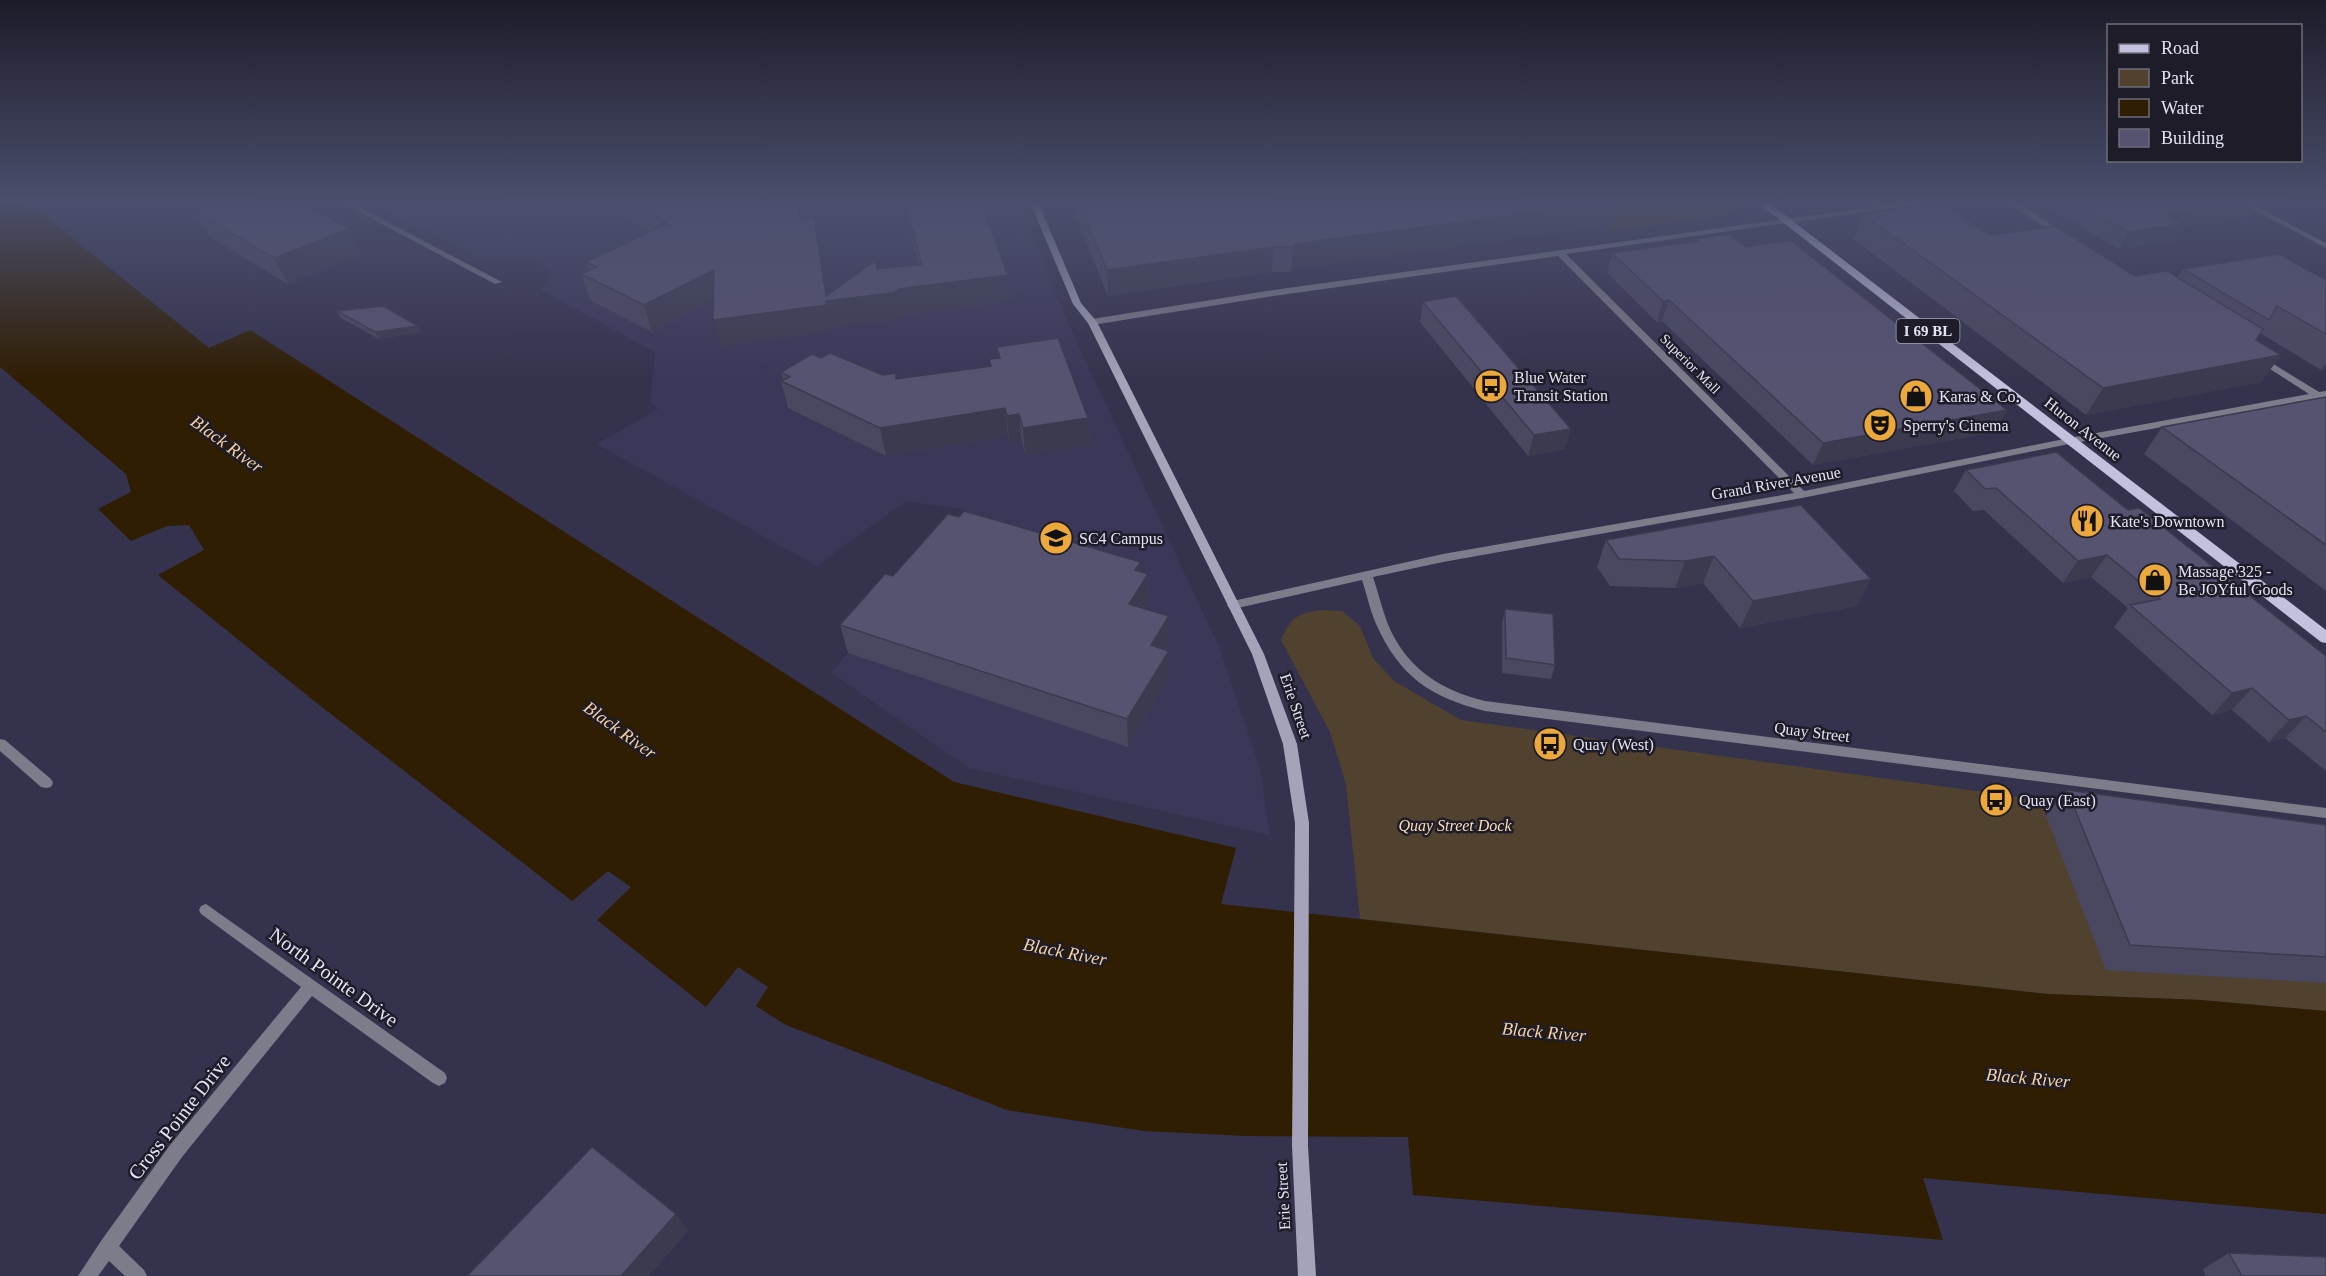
<svg xmlns="http://www.w3.org/2000/svg" width="2326" height="1276" font-family="'Times New Roman',serif">
<rect width="100%" height="100%" fill="#35324d"/>
<polygon fill="#3b3759" points="366,202 1019,202 1067,321 1219,647 1260,768 1270,835 969,768 831,673 967,510 906,501 817,566 597,444 658,409 650,402 655,352 541,290 547,282 549,271 538,262 513,259 486,261"/>
<g fill="#51422f">
<polygon points="1623,202 1734,202 1748,212 1615,230 1589,206"/>
<path d="M1321 610 1342 611 1360 626 1373 658 1394 681 1461 720 2041 800 2046 816 2326 983V1011L2201 1000 2048 994 1360 919 1346 784 1330 732 1281 640C1291 617 1296 614 1321 610Z"/>
</g>
<polygon fill="#301e02" points="0,202 17,202 40,212 209,348 250,330 954,782 1236,848 1221,904 2048,994 2201,1000 2326,1011 2326,1214 1923,1178 1943,1240 1413,1195 1408,1137 1246,1136 1144,1131 1007,1110 786,1025 756,1006 768,987 738,967 706,1007 597,920 631,887 608,871 572,901 318,704 158,575 204,550 189,525 167,526 131,541 98,509 131,492 126,474 0,367"/>
<g fill="none" stroke-linecap="round" stroke-linejoin="round">
<g fill="#7d7c8a" fill-rule="evenodd">
<polygon points="340,202 349,202 502,282 495,284"/>
<path d="M1908 202H1926L1922 204 1566 254 1804 491 2069 438 2309 394 2256 360V356L2259 355 2319 392 2326 391V397L2320 400 2316 399 2069 444 1802 498 1443 562 1373 577C1378 592 1382 608 1387 622 1405 667 1439 690 1485 701L2326 808V818L1485 711C1430 697 1400 677 1376 624 1370 610 1367 595 1362 580L1233 609 1229 608 1227 605 1233 601 1443 554 1794 493 1558 256 1267 297 1092 325 1087 322 1092 319 1267 291Z"/>
<polygon points="2006,202 2015,202 2068,235 2061,237"/>
<polygon points="2239,202 2248,202 2326,243 2326,248"/>
<polygon points="0,739 5,740 51,779 53,783 51,787 46,788 41,787 0,751"/>
<polygon points="206,904 445,1073 447,1078 445,1083 439,1086 433,1083 312,996 182,1157 119,1246 144,1270 147,1276 125,1276 109,1261 98,1276 78,1276 101,1241 170,1145 301,987 201,914 199,910 201,906"/>
</g>
<polygon fill="#a4a3b9" fill-rule="evenodd" points="1030,202 1038,202 1081,303 1097,322 1264,654 1297,744 1309,823 1308,1146 1316,1276 1298,1276 1292,1146 1295,823 1283,744 1252,654 1088,323 1073,304"/>
<polygon fill="#c3c1de" fill-rule="evenodd" points="1757,202 1768,202 2326,630 2326,643 2321,642"/>
</g>
<g fill="#4a4761">
<polygon points="603,202 800,202 802,218 819,242 827,295 877,269 919,264 911,235 907,210 1010,301 903,315 897,319 832,328 833,331 721,346 713,300 652,332 590,300 581,274 589,271 586,262 649,233"/>
<polygon points="1070,202 1204,202 1208,208 1264,202 1623,202 1617,202 1611,226 1293,269 1291,272 1272,272 1108,296"/>
<polygon points="2056,202 2253,202 2243,218 2182,227 2173,241 2118,249 2052,209"/>
<polygon points="196,212 361,254 288,284 210,237"/>
<polygon points="1863,214 1990,235 2135,276 2178,277 2183,269 2326,280 2326,369 2321,370 2260,333 2256,340 2281,355 2261,382 2086,415 1853,239"/>
<polygon points="1695,239 1746,247 1995,432 1813,465 1662,321 1657,322 1607,273 1612,253 1694,242"/>
<polygon points="1423,302 1565,449 1528,456 1420,322"/>
<polygon points="337,311 422,332 379,339 341,318"/>
<polygon points="997,347 1088,418 1090,445 1025,455 1022,441 1009,443 1008,436 886,456 788,408 781,381 783,380 781,372 821,358 897,379 990,366 989,359 998,358"/>
<polygon points="2326,397 2326,591 2144,454 2162,427"/>
<polygon points="1966,470 2128,510 2326,656 2326,771 2285,738 2269,742 2232,710 2212,715 2114,627 2128,608 2091,577 2063,583 1984,510 1973,511 1954,491"/>
<polygon points="1801,505 1857,606 1740,628 1703,583 1675,588 1610,586 1597,567 1606,540"/>
<polygon points="1141,572 1148,574 1149,602 1144,609 1169,616 1169,644 1166,650 1169,679 1128,747 848,653 840,625 893,576"/>
<polygon points="1505,609 1555,665 1551,679 1502,673 1502,623"/>
<polygon points="2067,790 2326,825 2326,983 2106,970 2046,816"/>
<polygon points="2229,1253 2326,1276 2206,1276 2203,1269"/>
</g>
<g fill="#3c3a4f">
<polygon points="797,202 800,202 801,206 804,244 799,219"/>
<polygon points="1590,202 1623,202 1617,202 1611,226 1293,269 1291,272 1293,247 1295,244"/>
<polygon points="2249,202 2253,202 2243,218 2182,227 2173,241 2118,249 2128,232 2165,214"/>
<polygon points="814,217 819,242 828,301 899,289 1008,275 1010,301 903,315 897,319 832,328 833,331 721,346 713,320"/>
<polygon points="349,229 361,254 288,284 274,258"/>
<polygon points="1274,247 1272,272 1108,296 1107,270"/>
<polygon points="714,270 721,296 652,332 644,305"/>
<polygon points="1669,300 1662,321 1657,322 1663,301"/>
<polygon points="418,326 422,332 379,339 375,332"/>
<polygon points="2281,355 2261,382 2086,415 2103,388"/>
<polygon points="2326,363 2326,369 2321,370"/>
<polygon points="1005,408 1008,436 886,456 880,428"/>
<polygon points="2007,410 1995,432 1813,465 1823,443"/>
<polygon points="1019,414 1022,441 1009,443 1007,416"/>
<polygon points="1088,418 1090,445 1025,455 1023,428"/>
<polygon points="1571,429 1565,449 1528,456 1534,435"/>
<polygon points="2107,555 2091,577 2063,583 2078,561"/>
<polygon points="1714,556 1703,583 1675,588 1685,561"/>
<polygon points="1141,562 1141,585 1148,574 1149,602 1130,632 1129,604 1135,570"/>
<polygon points="1871,579 1857,606 1740,628 1753,601"/>
<polygon points="1169,616 1169,644 1151,673 1151,645"/>
<polygon points="1169,651 1169,679 1128,747 1127,719"/>
<polygon points="2252,688 2232,710 2212,715 2232,693"/>
<polygon points="2306,716 2285,738 2269,742 2289,720"/>
<polygon points="676,1214 688,1231 649,1276 621,1276"/>
</g>
<g fill="#565371" stroke="#3c3a4f" stroke-width="1.5">
<polygon points="225,202 299,202 349,229 274,258 196,212"/>
<polygon points="632,202 797,202 799,219 814,217 826,296 875,261 877,269 922,264 907,210 981,202 1008,275 899,289 893,293 826,301 827,305 713,320 714,270 644,305 581,274 597,267 586,262 667,224"/>
<polygon points="1079,202 1204,202 1208,208 1264,202 1611,202 1295,244 1293,247 1274,247 1107,270"/>
<polygon points="2076,202 2249,202 2165,214 2183,224 2128,232"/>
<polygon points="1941,203 1990,235 2055,226 2135,276 2167,271 2263,329 2256,340 2281,355 2103,388 1863,214"/>
<polygon points="1729,234 1746,247 1790,240 2007,410 1823,443 1669,300 1663,301 1612,253 1698,241 1695,239"/>
<polygon points="2279,254 2326,280 2326,334 2277,306 2269,320 2183,269"/>
<polygon points="1456,296 1571,429 1534,435 1423,302"/>
<polygon points="383,306 418,326 375,332 337,311"/>
<polygon points="1058,338 1088,418 1023,428 1019,414 1007,416 1005,408 880,428 781,381 790,377 781,372 812,354 821,358 830,353 883,375 896,373 896,379 991,366 989,359 1000,358 997,347"/>
<polygon points="2326,397 2326,545 2162,427"/>
<polygon points="2056,452 2128,510 2139,508 2326,656 2326,732 2306,716 2289,720 2252,688 2232,693 2130,605 2160,599 2107,555 2078,561 1996,488 1985,489 1966,470"/>
<polygon points="1801,505 1871,579 1753,601 1714,556 1685,561 1619,559 1606,540"/>
<polygon points="964,511 1141,562 1135,570 1148,574 1129,604 1169,616 1151,645 1169,651 1127,719 840,625 885,574 893,576 948,514 959,517"/>
<polygon points="1505,609 1553,614 1555,665 1506,658"/>
<polygon points="2067,790 2326,825 2326,957 2130,945"/>
<polygon points="592,1147 676,1214 621,1276 467,1276"/>
<polygon points="2229,1253 2326,1257 2326,1276 2242,1276"/>
</g>
<linearGradient id="sky" x2="0" y2="1"><stop stop-color="#1d1c2a"/><stop offset="0.53" stop-color="#4b4f6d"/><stop offset="1" stop-color="#4b4f6d" stop-opacity="0"/></linearGradient>
<rect width="2326" height="380" fill="url(#sky)"/>
<defs>
<symbol id="bus-disc" viewBox="-11 -11 22 22"><circle r="9.5" fill="#eda83b" stroke="#1d1c28"/><path d="M-5-6H5V4H4V6H2V4H-2V6H-4V4H-5ZM-3.5-4V0h7V-4ZM-3.5 1.2v1.5H-2V1.2ZM2 1.2v1.5H3.5V1.2Z" fill="#111"/></symbol>
<symbol id="shop-disc" viewBox="-11 -11 22 22"><circle r="9.5" fill="#eda83b" stroke="#1d1c28"/><path d="M-5-2.5h2.3a2.7 3.5 0 0 1 5.4 0H5L5.5 6h-11ZM-1.5-2.5h3a1.5 2.3 0 0 0-3 0Z" fill="#111"/></symbol>
<symbol id="theatre-disc" viewBox="-11 -11 22 22"><circle r="9.5" fill="#eda83b" stroke="#1d1c28"/><path d="M-5-5.5Q0-4 5-5.5V0Q5 5 0 6Q-5 5-5 0ZM-3.3-2.5H-1v1.5H-3.3ZM1-2.5H3.3v1.5H1ZM-2.8 1Q0 5.5 2.8 1Z" fill="#111"/></symbol>
<symbol id="restaurant-disc" viewBox="-11 -11 22 22"><circle r="9.5" fill="#eda83b" stroke="#1d1c28"/><path d="M-5-6h1v4h1v-4h1v4h1v-4h1v5L-1.5 .5V6h-2V.5L-5-1ZM5-6V6H3V1.5H1.5Q1.5-4 5-6Z" fill="#111"/></symbol>
<symbol id="university-disc" viewBox="-11 -11 22 22"><circle r="9.5" fill="#eda83b" stroke="#1d1c28"/><path d="M0-5L7-2L0 1L-7-2ZM-4 1L0 2.5L4 1V4Q0 6-4 4Z" fill="#111"/></symbol>
</defs>
<g fill-rule="evenodd">
<use href="#bus-disc" x="1472" y="367" width="38" height="38"/>
<use href="#shop-disc" x="1897" y="377" width="38" height="38"/>
<use href="#theatre-disc" x="1861" y="406" width="38" height="38"/>
<use href="#restaurant-disc" x="2068" y="502" width="38" height="38"/>
<use href="#university-disc" x="1037" y="519" width="38" height="38"/>
<use href="#shop-disc" x="2136" y="561" width="38" height="38"/>
<use href="#bus-disc" x="1531" y="725" width="38" height="38"/>
<use href="#bus-disc" x="1977" y="781" width="38" height="38"/>
</g>
<g text-anchor="middle" dominant-baseline="central" stroke-width="5" stroke-linejoin="round" paint-order="stroke">
<g font-size="14" fill="#e4e3f5" stroke="#1d1c28">
<text transform="translate(1690 364) rotate(45)">Superior Mall</text>
</g>
<rect fill="#1d1c28" stroke="#a8a7b8" stroke-width="1.5" x="1896.5" y="319" width="63" height="24" rx="4.5"/>
<g font-size="15" font-weight="bold" fill="#e4e3f5">
<text x="1928" y="331">I 69 BL</text>
</g>
<g font-size="16" fill="#e4e3f5" stroke="#1d1c28" text-anchor="start">
<text x="1514" y="377">Blue Water<tspan x="1514" dy="18">Transit Station</tspan></text>
<text x="1939" y="396">Karas &amp; Co.</text>
<text x="1903" y="425">Sperry's Cinema</text>
<text x="2110" y="521">Kate's Downtown</text>
<text x="1079" y="538">SC4 Campus</text>
<text x="2178" y="571">Massage 325 -<tspan x="2178" dy="18">Be JOYful Goods</tspan></text>
<text x="1573" y="744">Quay (West)</text>
<text x="2019" y="800">Quay (East)</text>
</g>
<g font-size="16" fill="#e4e3f5" stroke="#1d1c28">
<text transform="translate(2083 429) rotate(38)">Huron Avenue</text>
<text transform="translate(1776 483) rotate(-10)">Grand River Avenue</text>
<text transform="translate(1296 706) rotate(71)">Erie Street</text>
<text transform="translate(1812 732) rotate(7)">Quay Street</text>
<text transform="translate(1283 1196) rotate(-93)">Erie Street</text>
</g>
<g font-size="16" font-style="italic" fill="#fcddb3" stroke="#1d1c28">
<text x="1455" y="825">Quay Street Dock</text>
</g>
<g font-size="18" font-style="italic" fill="#f8d19d" stroke="#1d1c28">
<text transform="translate(227 444) rotate(36)">Black River</text>
<text transform="translate(620 730) rotate(36)">Black River</text>
<text transform="translate(1065 952) rotate(11)">Black River</text>
<text transform="translate(1544 1032) rotate(5)">Black River</text>
<text transform="translate(2028 1078) rotate(5)">Black River</text>
</g>
<g font-size="20" fill="#e4e3f5" stroke="#1d1c28">
<text transform="translate(334 977) rotate(36)">North Pointe Drive</text>
<text transform="translate(179 1117) rotate(-52)">Cross Pointe Drive</text>
</g>
</g>
<rect x="2107" y="24" width="195" height="138" fill="#1d1c28" stroke="#6d6c7a" stroke-width="1.5"/>
<rect x="2119" y="44" width="30" height="9" fill="#c3c1de" stroke="#6d6c7a" stroke-width="1.5"/>
<text x="2161" y="54" font-size="18" fill="#e4e3f5">Road</text>
<rect x="2119" y="69" width="30" height="18" fill="#51422f" stroke="#6d6c7a" stroke-width="1.5"/>
<text x="2161" y="84" font-size="18" fill="#e4e3f5">Park</text>
<rect x="2119" y="99" width="30" height="18" fill="#301e02" stroke="#6d6c7a" stroke-width="1.5"/>
<text x="2161" y="114" font-size="18" fill="#e4e3f5">Water</text>
<rect x="2119" y="129" width="30" height="18" fill="#565371" stroke="#6d6c7a" stroke-width="1.5"/>
<text x="2161" y="144" font-size="18" fill="#e4e3f5">Building</text>
</svg>
